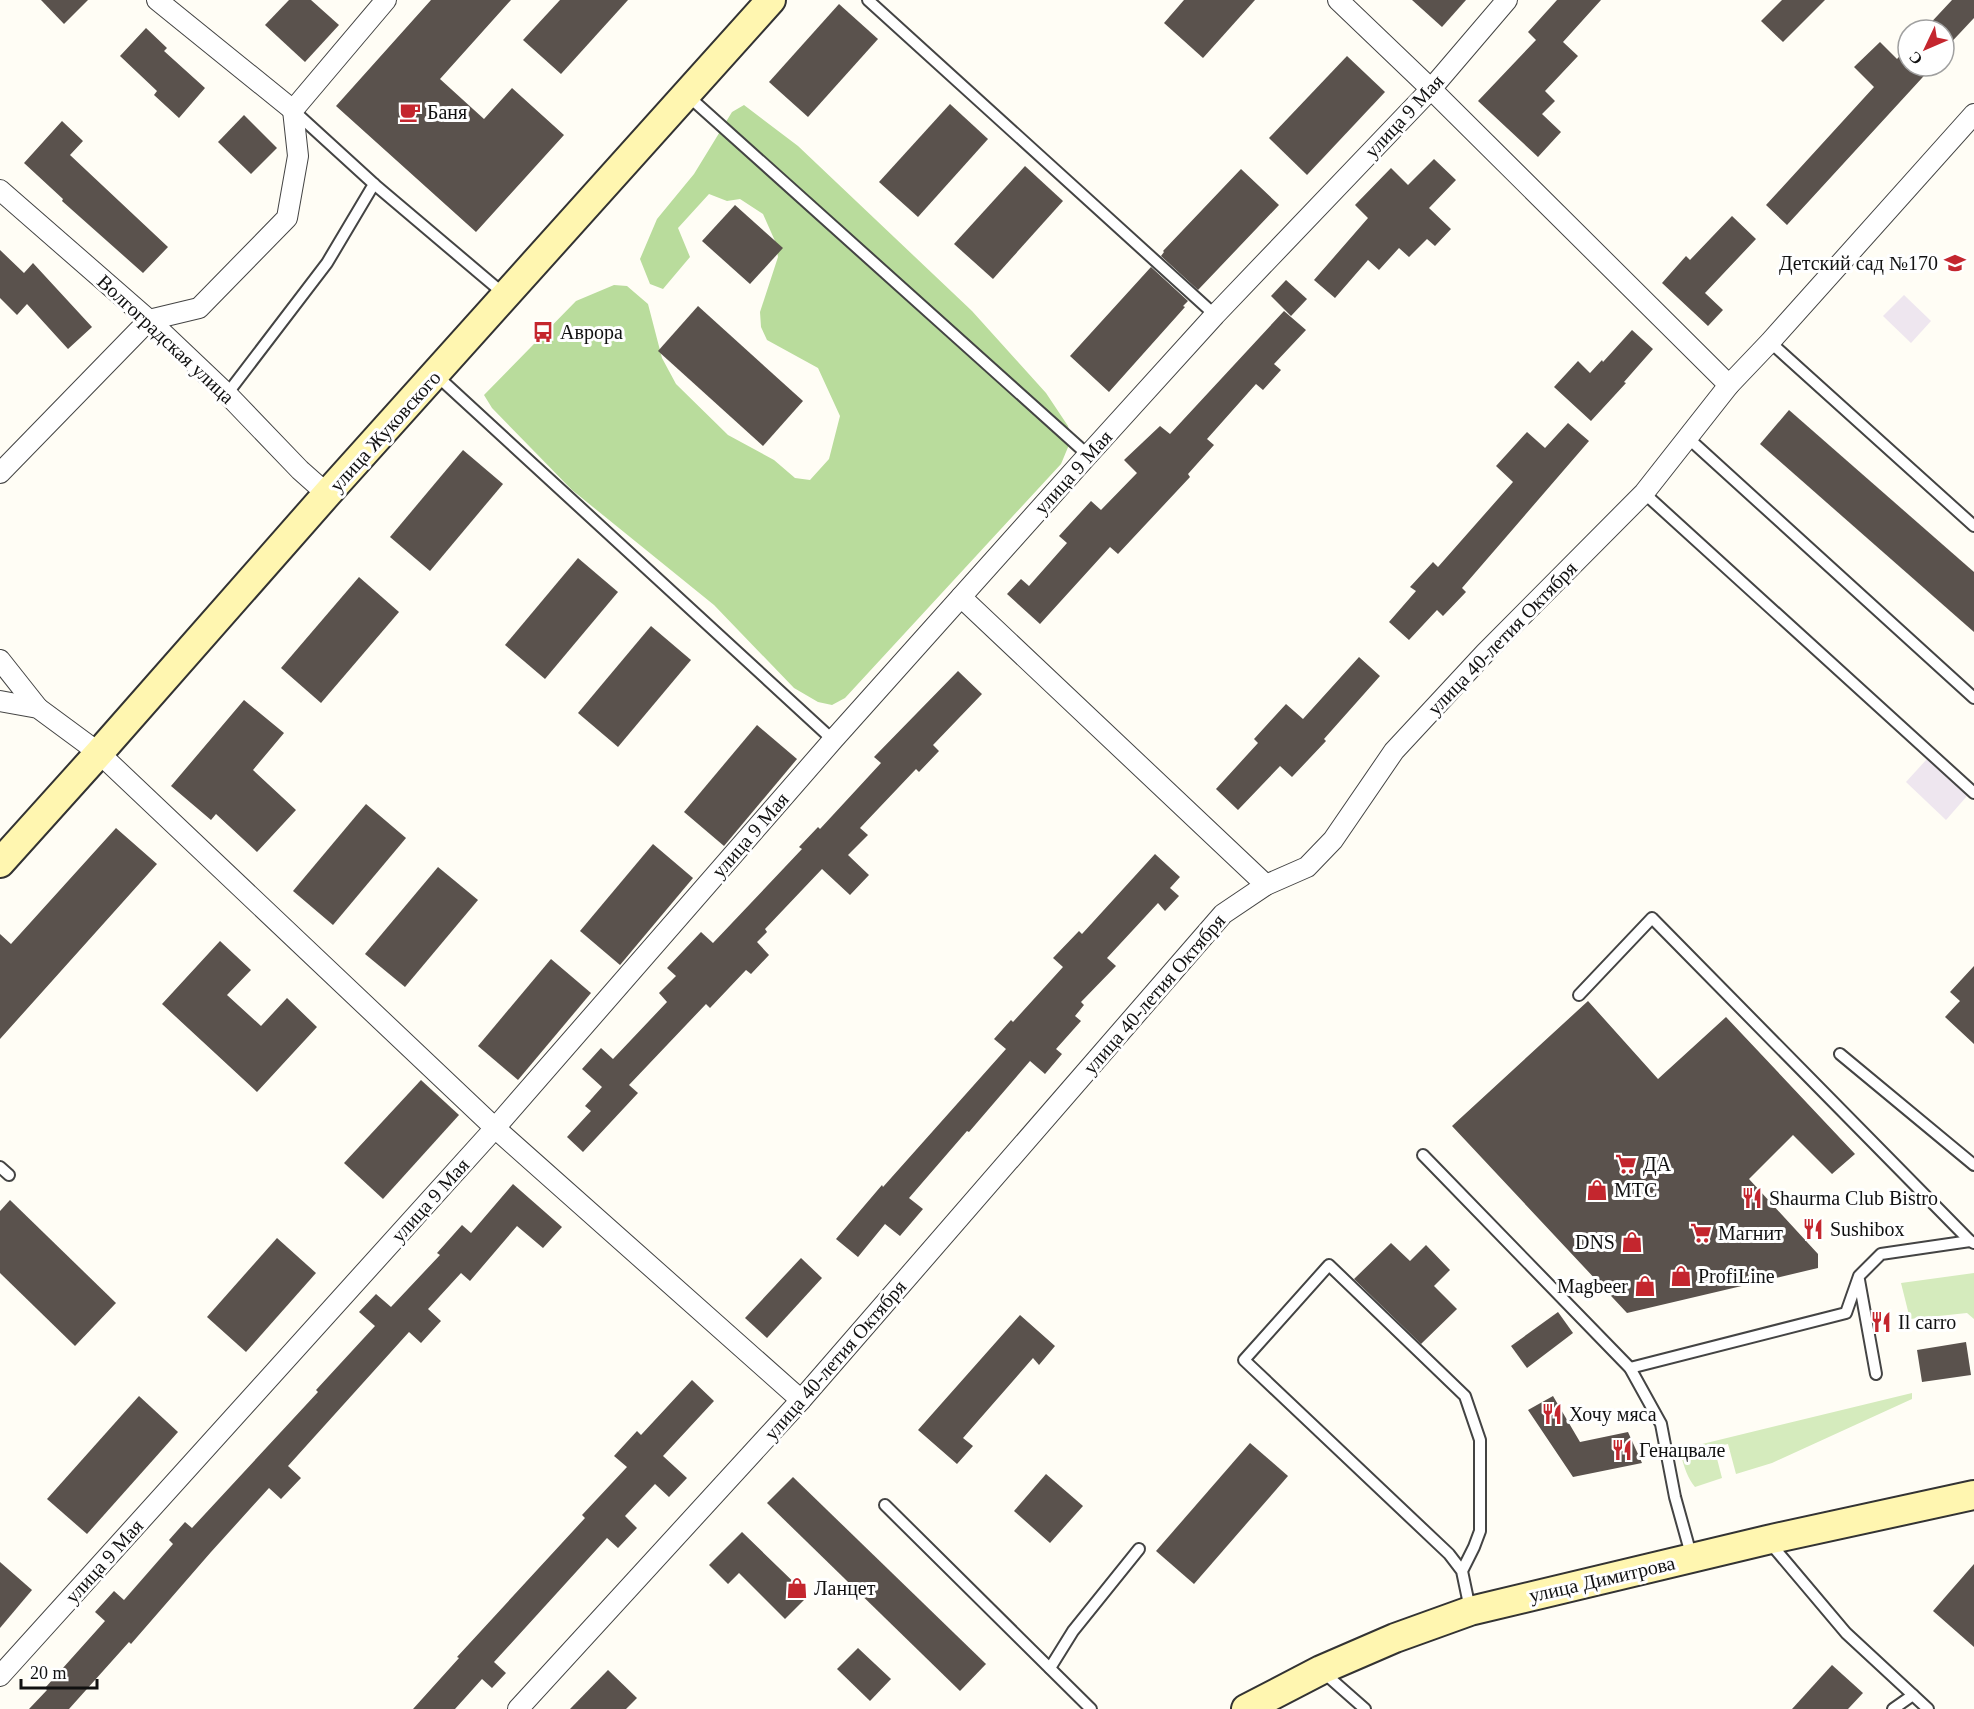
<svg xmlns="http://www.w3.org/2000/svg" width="1974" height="1709" font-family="'Times New Roman',serif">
<rect width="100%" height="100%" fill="#fffdf5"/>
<g fill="#eee6ef">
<polygon points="1904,295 1931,321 1911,343 1883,316"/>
<polygon points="1927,759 1967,796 1946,820 1906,782"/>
</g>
<g fill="#d5ebbd">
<polygon points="1974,1273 1974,1319 1967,1313 1910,1319 1901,1283"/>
<path d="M1912 1393V1399L1772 1463 1736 1474 1728 1444 1714 1447 1722 1478 1695 1487C1688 1479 1684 1467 1681 1455L1684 1450 1690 1447Z"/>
</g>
<polygon fill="#b9dc9c" points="744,105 798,146 972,311 1046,393 1068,426 1071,440 1061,464 845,698 832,705 818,702 794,688 714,605 572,490 492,408 484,395 576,301 614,285 627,286 648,304 662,358 676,384 728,435 774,460 795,478 810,480 829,459 840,416 818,368 767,340 761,327 760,312 778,257 775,241 763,214 740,199 727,201 709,194 678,228 690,257 663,289 650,284 640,259 657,219 694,174 732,112"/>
<g fill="#5a524d">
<polygon points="41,0 88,0 64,24"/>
<polygon points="289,0 311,0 339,25 305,62 265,25"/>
<polygon points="431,0 511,0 440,79 484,119 512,88 564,135 476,232 336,106"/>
<polygon points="560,0 628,0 561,74 523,40"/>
<polygon points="1184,0 1255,0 1203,58 1164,23"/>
<polygon points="1412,0 1466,0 1442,27"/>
<polygon points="1557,0 1601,0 1563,42 1578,56 1545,91 1555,101 1542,114 1561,132 1538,157 1478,101 1536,40 1528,32"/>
<polygon points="1782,0 1825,0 1783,42 1761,21"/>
<polygon points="1952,0 1974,0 1974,18 1944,50 1944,30 1924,30"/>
<polygon points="839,4 878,39 808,117 769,82"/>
<polygon points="146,28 167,48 164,51 205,88 179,118 154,95 157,91 120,56"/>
<polygon points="1880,42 1897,59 1908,47 1908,66 1933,66 1787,225 1766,205 1874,87 1854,67"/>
<polygon points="1347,56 1385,92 1307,175 1269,138"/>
<polygon points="950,104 988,139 918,217 879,182"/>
<polygon points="244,115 277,148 251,174 218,142"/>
<polygon points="62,121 83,141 70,155 168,247 143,273 62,201 63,199 24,163"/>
<polygon points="1434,159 1456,180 1429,208 1451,229 1435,246 1427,239 1409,257 1399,248 1379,270 1368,260 1335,298 1314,280 1368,218 1355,205 1391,168 1408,185"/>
<polygon points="1025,166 1063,201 993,279 954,244"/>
<polygon points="1241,169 1279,205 1198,290 1161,256 1164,252 1163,251"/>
<polygon points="735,205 783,248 750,284 702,241"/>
<polygon points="1732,216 1756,239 1705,293 1723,310 1708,326 1662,283 1686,256 1690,260"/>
<polygon points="0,250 24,273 33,263 92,327 68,349 27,304 17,315 0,298"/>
<polygon points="1151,267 1188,301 1183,306 1185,307 1109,392 1070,356"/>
<polygon points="1286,280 1307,299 1291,316 1271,296"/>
<polygon points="698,306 803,401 763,446 658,351"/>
<polygon points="1284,311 1306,330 1274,364 1281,370 1263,390 1256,384 1207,439 1214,445 1188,474 1190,477 1118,554 1110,547 1040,624 1007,594 1021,579 1029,586 1067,543 1059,536 1091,501 1101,510 1137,473 1124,460 1160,426 1170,434"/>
<polygon points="1632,330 1653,349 1624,382 1626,383 1591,421 1554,387 1578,361 1590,373 1602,360 1603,362"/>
<polygon points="1789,410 1974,572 1974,632 1760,444"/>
<polygon points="1568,423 1589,441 1462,588 1466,592 1443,616 1437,610 1409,640 1389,622 1416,591 1410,587 1433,562 1438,567 1513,482 1496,466 1527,432 1545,448"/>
<polygon points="463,450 503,484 430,571 390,537"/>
<polygon points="578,558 618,592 545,679 505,645"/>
<polygon points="359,577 399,612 321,703 281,668"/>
<polygon points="651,626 691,660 618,747 578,713"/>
<polygon points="1359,657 1380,676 1324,739 1326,741 1292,777 1280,766 1238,810 1216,789 1258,743 1254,739 1286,704 1303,719"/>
<polygon points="958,671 982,694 933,745 939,751 919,772 916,769 860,828 868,835 848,855 869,875 850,895 822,869 765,929 767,932 757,942 769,955 751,974 746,970 710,1008 706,1004 629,1085 638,1093 583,1152 567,1137 591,1111 585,1106 602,1087 582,1069 601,1048 613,1059 667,1002 659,993 676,976 667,968 701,932 713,943 802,849 799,847 818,827 820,829 881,763 874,757"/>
<polygon points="244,700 284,733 253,770 296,810 257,852 216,814 211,820 171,786"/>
<polygon points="757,725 797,759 724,846 684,812"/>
<polygon points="366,804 406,838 333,925 293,891"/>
<polygon points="116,828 157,864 0,1039 0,934 11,944"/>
<polygon points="653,844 693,878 620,965 580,931"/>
<polygon points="1155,854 1180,877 1170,888 1179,896 1165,911 1158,903 1107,958 1116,966 1081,1002 1084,1005 1075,1016 1081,1021 1056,1049 1062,1054 1045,1074 1030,1061 969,1132 967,1131 909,1198 923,1209 900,1236 885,1224 858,1257 836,1239 882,1185 883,1187 1006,1049 994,1039 1011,1020 1013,1022 1063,967 1053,958 1079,931 1082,934"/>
<polygon points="438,867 478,900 405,987 365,954"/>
<polygon points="220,941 251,970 227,995 261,1026 287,998 317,1027 257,1092 162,1004"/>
<polygon points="551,959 591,993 518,1080 478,1046"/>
<polygon points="1974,966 1974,1044 1945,1017 1960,1001 1950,992"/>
<polygon points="1588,1001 1658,1079 1726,1017 1855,1154 1832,1174 1793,1135 1749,1179 1818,1254 1818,1268 1627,1313 1452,1126"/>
<polygon points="421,1080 459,1115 383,1199 344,1163"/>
<polygon points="513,1184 562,1227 543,1248 517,1226 470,1281 461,1273 428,1309 441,1321 421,1343 409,1332 288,1466 301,1478 281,1499 269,1488 211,1552 131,1644 129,1642 69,1709 29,1709 47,1690 45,1688 105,1621 95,1612 114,1591 124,1600 173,1544 169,1540 185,1522 192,1528 318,1392 316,1390 375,1326 359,1312 376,1294 391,1307 440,1255 437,1253 462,1225 471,1233"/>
<polygon points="10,1200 116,1303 75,1346 0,1273 0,1211"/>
<polygon points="277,1238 316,1273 246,1352 207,1317"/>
<polygon points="1391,1243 1410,1261 1426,1245 1450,1270 1434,1286 1457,1309 1421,1344 1354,1279"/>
<polygon points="801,1258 822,1278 767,1338 745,1318"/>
<polygon points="1558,1312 1573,1333 1527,1368 1511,1346"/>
<polygon points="1020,1315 1055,1346 1039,1365 1033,1358 963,1438 973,1446 957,1464 918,1430"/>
<polygon points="1966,1342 1971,1375 1922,1382 1917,1350"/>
<polygon points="692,1380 714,1401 663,1456 687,1478 669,1497 655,1484 625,1516 637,1528 618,1548 607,1538 494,1662 506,1673 492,1688 482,1679 455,1709 413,1709 459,1658 457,1657 585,1518 582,1515 627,1467 614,1456 637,1431 641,1435"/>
<polygon points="139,1396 178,1432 87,1534 47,1499"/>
<polygon points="1553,1396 1580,1442 1628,1432 1642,1463 1573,1477 1528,1410"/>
<polygon points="1250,1443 1288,1476 1194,1584 1156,1551"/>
<polygon points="1046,1474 1083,1506 1050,1543 1014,1511"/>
<polygon points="793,1477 986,1664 960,1691 767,1503"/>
<polygon points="742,1532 808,1596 785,1619 739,1573 728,1584 709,1565"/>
<polygon points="0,1562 32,1590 0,1628"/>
<polygon points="1974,1564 1974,1647 1933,1611"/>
<polygon points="858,1648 891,1679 870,1701 837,1669"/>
<polygon points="1832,1665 1863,1693 1848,1709 1792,1709"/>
<polygon points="608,1670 637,1698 626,1709 570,1709"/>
</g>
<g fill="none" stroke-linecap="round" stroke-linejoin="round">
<defs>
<g id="lane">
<polyline points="868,0 1215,315"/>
<polyline points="687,95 1088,455"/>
<polyline points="374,184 504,294"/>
<polyline points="1770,342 1974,526"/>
<polyline points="436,375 833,740"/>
<polyline points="227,394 327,263 374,184 294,111"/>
<polyline points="1687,437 1974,698"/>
<polyline points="1644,493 1974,793"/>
<polyline points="1579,995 1652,918 1970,1241"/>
<polyline points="1840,1054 1974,1165"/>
<polyline points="1423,1155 1630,1368 1661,1424 1675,1497 1692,1558"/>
<polyline points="0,1167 9,1175"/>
<polyline points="1859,1280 1876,1374"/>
<polyline points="1630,1368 1846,1313 1859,1276 1881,1254 1970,1241 1974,1243"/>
<polyline points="885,1505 1091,1709"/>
<polyline points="1770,1543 1846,1633 1928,1709"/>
<polyline points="1462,1571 1474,1547 1480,1531 1480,1440 1465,1396 1329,1265 1244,1360 1449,1554 1462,1571 1470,1609"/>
<polyline points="1050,1668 1073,1631 1139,1549"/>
<polyline points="1323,1672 1365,1709"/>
<polyline points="1893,1709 1913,1695"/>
</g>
<g id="street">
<polyline points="157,0 293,110"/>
<polyline points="1338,0 1431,89 1729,385"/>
<polyline points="0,190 149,320 227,394 300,470 327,494"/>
<polyline points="0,473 149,320 199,308 287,218 298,156 293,110 386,0"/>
<polyline points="961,597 1266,885"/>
<polyline points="0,660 38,708"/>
<polyline points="0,701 38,708 99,753 495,1128 801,1400"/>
<polyline points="0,1676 495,1128 833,740 1088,455 1215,315 1431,89 1507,0"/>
<polyline points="518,1709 801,1400 1223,914 1266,885 1307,867 1333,840 1394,751 1485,653 1644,493 1729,385 1770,342 1974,114"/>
</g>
<g id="secondary">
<polyline points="0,863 99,753 327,494 771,0"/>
<polyline points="1246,1709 1321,1670 1395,1638 1470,1611 1767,1540 1974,1495"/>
</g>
</defs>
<use href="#lane" stroke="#444" stroke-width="14"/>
<use href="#street" stroke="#444" stroke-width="22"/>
<use href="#secondary" stroke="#333" stroke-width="32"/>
<use href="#lane" stroke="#fff" stroke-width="10"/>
<use href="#street" stroke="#fff" stroke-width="20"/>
<use href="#secondary" stroke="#fff6b0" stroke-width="28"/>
</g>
<defs>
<symbol id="cafe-bare" viewBox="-9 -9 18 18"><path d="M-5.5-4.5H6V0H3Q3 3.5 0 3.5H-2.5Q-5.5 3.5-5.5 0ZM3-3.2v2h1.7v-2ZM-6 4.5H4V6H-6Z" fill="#c4262e" stroke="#fff" stroke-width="2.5" paint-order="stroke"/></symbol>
<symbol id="school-bare" viewBox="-9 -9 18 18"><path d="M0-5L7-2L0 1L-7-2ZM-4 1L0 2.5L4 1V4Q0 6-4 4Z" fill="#c4262e" stroke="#fff" stroke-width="2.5" paint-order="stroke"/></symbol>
<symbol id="bus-bare" viewBox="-9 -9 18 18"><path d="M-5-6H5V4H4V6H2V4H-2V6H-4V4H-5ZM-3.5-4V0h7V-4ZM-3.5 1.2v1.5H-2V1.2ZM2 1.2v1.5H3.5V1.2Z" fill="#c4262e" stroke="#fff" stroke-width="2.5" paint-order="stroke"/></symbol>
<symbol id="supermarket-bare" viewBox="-9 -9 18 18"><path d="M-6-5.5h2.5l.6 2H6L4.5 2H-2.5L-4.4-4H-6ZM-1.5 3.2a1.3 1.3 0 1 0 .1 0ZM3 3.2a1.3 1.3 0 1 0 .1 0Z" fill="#c4262e" stroke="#fff" stroke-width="2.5" paint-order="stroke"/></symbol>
<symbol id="shop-bare" viewBox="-9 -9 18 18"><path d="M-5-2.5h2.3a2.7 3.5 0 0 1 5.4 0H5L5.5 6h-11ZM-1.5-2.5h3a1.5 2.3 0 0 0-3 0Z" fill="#c4262e" stroke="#fff" stroke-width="2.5" paint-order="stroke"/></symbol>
<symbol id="restaurant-bare" viewBox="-9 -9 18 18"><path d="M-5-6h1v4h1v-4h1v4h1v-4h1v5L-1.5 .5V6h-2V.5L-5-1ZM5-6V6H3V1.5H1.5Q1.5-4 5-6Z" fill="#c4262e" stroke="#fff" stroke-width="2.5" paint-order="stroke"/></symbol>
</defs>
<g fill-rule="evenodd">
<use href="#cafe-bare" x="395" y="97" width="30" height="30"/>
<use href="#school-bare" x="1940" y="248" width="30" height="30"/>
<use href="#bus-bare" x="528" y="317" width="30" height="30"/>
<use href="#supermarket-bare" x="1611" y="1149" width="30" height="30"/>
<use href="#shop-bare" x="1582" y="1175" width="30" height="30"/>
<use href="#restaurant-bare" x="1737" y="1183" width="30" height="30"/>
<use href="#restaurant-bare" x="1798" y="1214" width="30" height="30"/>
<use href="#supermarket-bare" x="1686" y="1218" width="30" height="30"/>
<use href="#shop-bare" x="1617" y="1227" width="30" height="30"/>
<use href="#shop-bare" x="1666" y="1261" width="30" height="30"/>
<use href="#shop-bare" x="1630" y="1271" width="30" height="30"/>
<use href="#restaurant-bare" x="1866" y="1307" width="30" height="30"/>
<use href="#restaurant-bare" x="1537" y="1399" width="30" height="30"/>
<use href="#restaurant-bare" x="1607" y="1435" width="30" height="30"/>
<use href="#shop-bare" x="782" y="1573" width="30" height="30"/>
</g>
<g text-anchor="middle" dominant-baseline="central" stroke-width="6" stroke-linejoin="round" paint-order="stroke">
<g font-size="20" fill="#111" stroke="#fff" text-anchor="start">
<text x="427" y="112">Баня</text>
<text x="1938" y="263" text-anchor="end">Детский сад №170</text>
<text x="560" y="332">Аврора</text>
<text x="1643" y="1164">ДА</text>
<text x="1614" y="1190">МТС</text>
<text x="1769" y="1198">Shaurma Club Bistro</text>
<text x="1830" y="1229">Sushibox</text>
<text x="1718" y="1233">Магнит</text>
<text x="1615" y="1242" text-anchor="end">DNS</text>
<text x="1698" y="1276">ProfiLine</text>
<text x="1628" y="1286" text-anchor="end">Magbeer</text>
<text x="1898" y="1322">Il carro</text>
<text x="1569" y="1414">Хочу мяса</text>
<text x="1639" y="1450">Генацвале</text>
<text x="814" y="1588">Ланцет</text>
</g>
<g font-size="20" fill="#111" stroke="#fff">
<text transform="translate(1404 116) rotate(-47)">улица 9 Мая</text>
<text transform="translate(166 339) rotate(43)">Волгоградская улица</text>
<text transform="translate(385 431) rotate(-48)">улица Жуковского</text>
<text transform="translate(1073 472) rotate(-48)">улица 9 Мая</text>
<text transform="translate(1502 638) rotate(-46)">улица 40-летия Октября</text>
<text transform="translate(750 835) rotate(-49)">улица 9 Мая</text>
<text transform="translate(1154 994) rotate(-49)">улица 40-летия Октября</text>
<text transform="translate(430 1200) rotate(-48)">улица 9 Мая</text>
<text transform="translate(835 1360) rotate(-49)">улица 40-летия Октября</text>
<text transform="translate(104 1561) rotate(-48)">улица 9 Мая</text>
<text transform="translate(1602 1579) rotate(-13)">улица Димитрова</text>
</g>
</g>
<g transform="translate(1926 48) rotate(226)"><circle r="28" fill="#ffffff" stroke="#a0a0a0" stroke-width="1.5"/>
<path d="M0-4.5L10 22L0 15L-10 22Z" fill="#c4262e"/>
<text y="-9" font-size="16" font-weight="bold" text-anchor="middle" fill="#111111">С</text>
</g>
<path d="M21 1679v9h76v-9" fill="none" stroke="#111111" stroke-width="3"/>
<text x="30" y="1679" font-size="18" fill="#111111" stroke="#ffffff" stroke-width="4.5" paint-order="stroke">20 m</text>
</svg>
